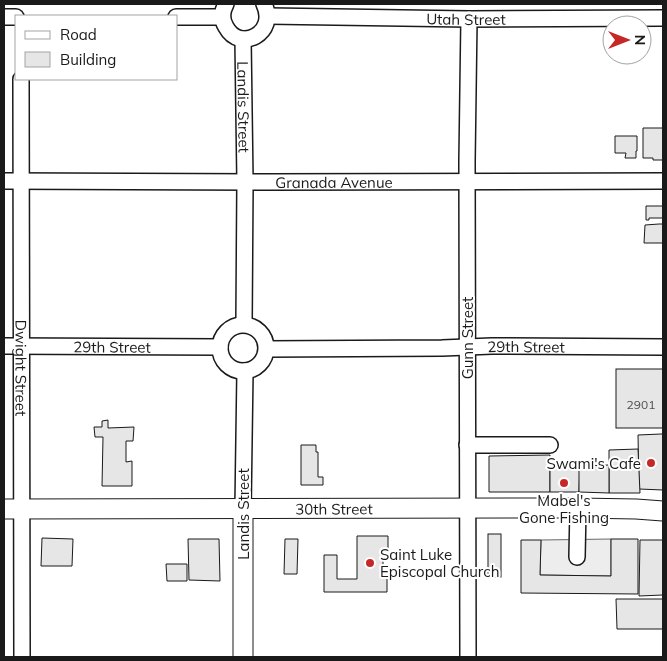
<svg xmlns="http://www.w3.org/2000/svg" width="667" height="661" font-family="Mulish,sans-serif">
<rect width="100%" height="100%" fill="#fff"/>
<polygon fill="#ededed" stroke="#6a6a6a" points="611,539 611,576 540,575 541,540"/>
<g fill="#e6e6e6" stroke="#1a1a1a">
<polygon points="643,128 663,128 663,160 653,160 653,158 643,158"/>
<polygon points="615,136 637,136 637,151 636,151 636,158 625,158 626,153 615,153"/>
<polygon points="646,206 663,206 663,218 649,218 649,220 646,220"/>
<polygon points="659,224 663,224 663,243 644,243 645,225"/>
<rect x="616" y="369" width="47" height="59"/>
<polygon points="108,420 108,428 134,427 133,441 126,441 126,462 132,461 132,486 102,486 103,437 95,437 94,427 102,427 102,421"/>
<polygon points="661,434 663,434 663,490 639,489 638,435"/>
<polygon points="301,445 316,445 316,452 318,452 318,477 323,477 323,485 301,485"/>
<polygon points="638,449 640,493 609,493 609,450"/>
<polygon points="550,455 550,492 489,492 489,456"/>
<polygon points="550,462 580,462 579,492 550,492"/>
<polygon points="609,465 609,493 579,492 579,466"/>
<rect x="488" y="534" width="13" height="43"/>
<polygon points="357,536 388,536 388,551 383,551 383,571 387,571 387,592 324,592 324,555 337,555 337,579 357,579"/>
<polygon points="42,538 73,539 72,566 41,566"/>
<polygon points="188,539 219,539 220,581 189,580"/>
<polygon points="285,539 298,539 297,574 284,574"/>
<polygon points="611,539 638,539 638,594 521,593 521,540 541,540 540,575 611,576"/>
<polygon points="640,540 663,540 663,595 639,596"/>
<polygon points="166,564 187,564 187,581 167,581"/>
<polygon points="616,599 663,599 663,629 617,629"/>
</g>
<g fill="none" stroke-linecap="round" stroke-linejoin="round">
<defs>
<g id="minor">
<path d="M226 4C222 11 221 19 226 27 240 53 278 33 264 4"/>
<path id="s1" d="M268 16 469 19 663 18"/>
<polyline points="4,17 16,17"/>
<polyline points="176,17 222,17"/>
<path id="s2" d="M243 39 245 182 244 324"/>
<path id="s3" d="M21 79 22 657"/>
<path id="s4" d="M4 181 269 182 663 181"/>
<circle cx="243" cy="348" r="23"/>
<path id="s5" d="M4 346 220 347"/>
<path id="s6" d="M267 349 442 348 492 346 663 347"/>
<polyline points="467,445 550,445"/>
<polyline points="243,508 245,371"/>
<polyline points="577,557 578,508"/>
<polyline points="468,657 467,161 469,19"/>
</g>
<g id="major">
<path id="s7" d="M4 509 578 508 636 509 663 511"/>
<polyline points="243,657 243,508"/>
</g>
</defs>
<use href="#minor" stroke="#1a1a1a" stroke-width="18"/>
<use href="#major" stroke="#1a1a1a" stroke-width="21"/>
<use href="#minor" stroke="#fff" stroke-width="15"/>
<use href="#major" stroke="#fff" stroke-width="19"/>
</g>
<g fill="#c62828" stroke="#fff" stroke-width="2">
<circle cx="651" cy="463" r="5"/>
<circle cx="564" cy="483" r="5"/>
<circle cx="370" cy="563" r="5"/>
</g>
<g text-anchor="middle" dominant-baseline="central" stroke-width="4" stroke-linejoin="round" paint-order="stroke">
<g font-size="12" fill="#4d4d4d">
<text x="641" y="404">2901</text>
</g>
<g font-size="15" fill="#1a1a1a" stroke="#fff">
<text stroke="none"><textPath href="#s1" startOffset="198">Utah Street</textPath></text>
<text stroke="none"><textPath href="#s2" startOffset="68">Landis Street</textPath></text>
<text stroke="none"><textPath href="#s4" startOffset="330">Granada Avenue</textPath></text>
<text transform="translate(467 338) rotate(-90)">Gunn Street</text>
<text stroke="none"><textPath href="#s5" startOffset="108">29th Street</textPath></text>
<text stroke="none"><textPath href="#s6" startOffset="259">29th Street</textPath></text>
<text stroke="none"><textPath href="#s3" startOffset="289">Dwight Street</textPath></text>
<text stroke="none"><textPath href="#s7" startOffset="330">30th Street</textPath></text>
<text transform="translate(243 514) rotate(-90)">Landis Street</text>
</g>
<g font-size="15" fill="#1a1a1a" stroke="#fff" text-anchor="end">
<text x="641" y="463">Swami's Cafe</text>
<text x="564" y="500" text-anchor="middle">Mabel's<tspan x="564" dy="17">Gone Fishing</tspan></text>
<text x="380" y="554" text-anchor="start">Saint Luke<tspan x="380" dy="17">Episcopal Church</tspan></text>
</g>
</g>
<rect width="667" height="661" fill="none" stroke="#1a1a1a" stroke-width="10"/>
<rect x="15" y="15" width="162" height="65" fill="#ffffff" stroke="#a3a3a3"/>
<rect x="25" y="31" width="25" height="8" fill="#ffffff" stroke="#a3a3a3"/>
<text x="60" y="40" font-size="15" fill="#1a1a1a">Road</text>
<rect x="25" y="52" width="25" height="15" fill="#e6e6e6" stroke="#a3a3a3"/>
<text x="60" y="65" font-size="15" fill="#1a1a1a">Building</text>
<g transform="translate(627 40) rotate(90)"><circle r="24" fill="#ffffff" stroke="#a3a3a3"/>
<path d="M0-4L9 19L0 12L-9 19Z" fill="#c62828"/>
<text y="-8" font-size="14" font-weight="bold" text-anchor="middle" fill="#1a1a1a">N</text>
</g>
</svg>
